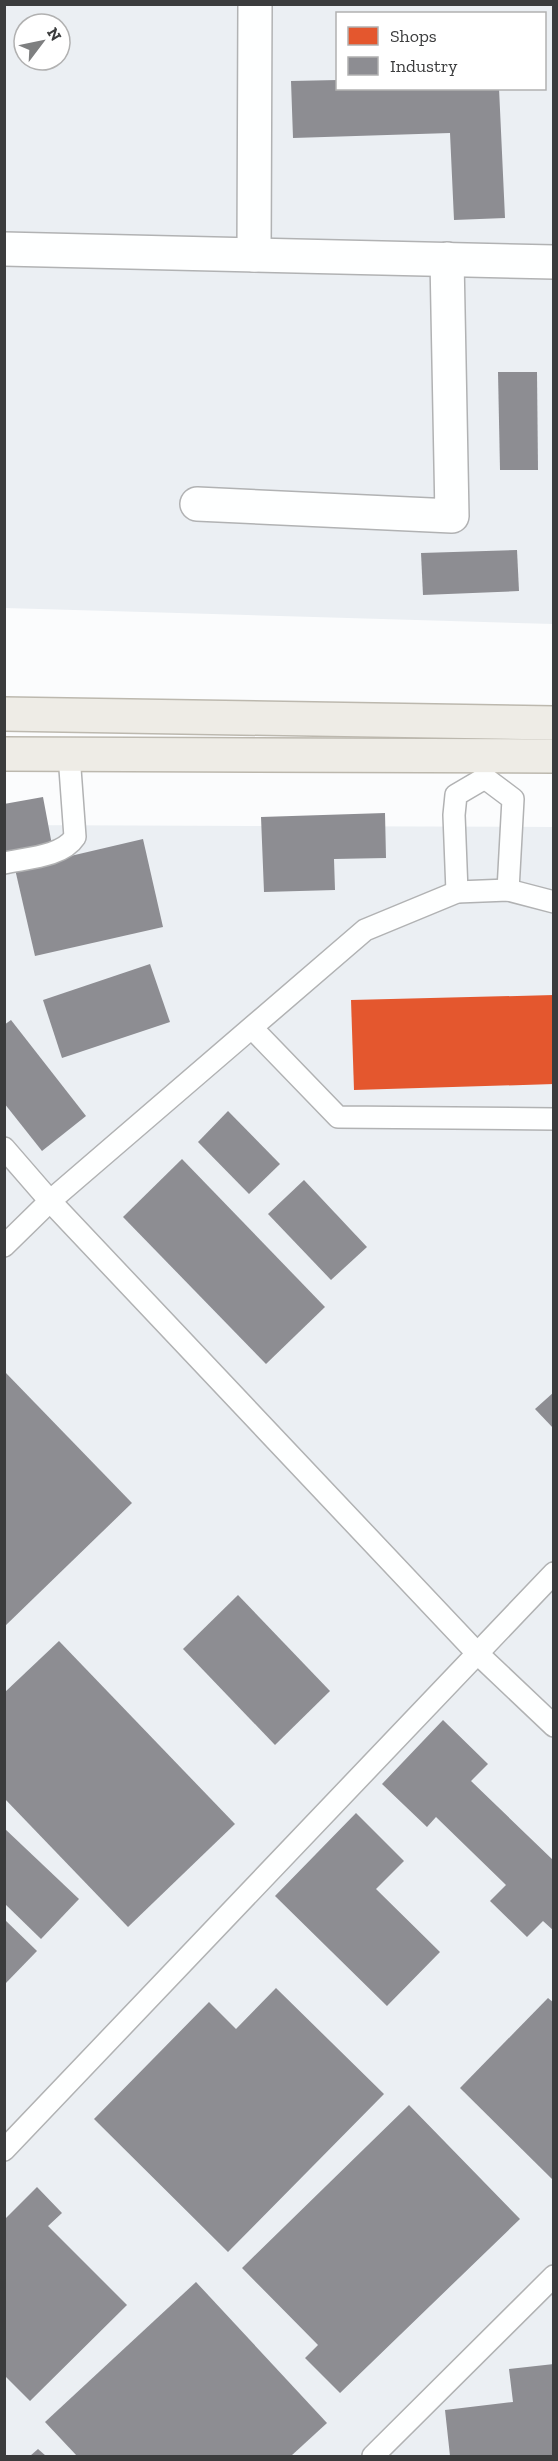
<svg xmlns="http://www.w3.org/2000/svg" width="558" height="2461" font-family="'Zilla Slab',serif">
<rect width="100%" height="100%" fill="#fbfcfd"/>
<g fill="#ebeff3" fill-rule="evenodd">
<path d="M5 5H553V624L5 608ZM338 14H544V88H338ZM24 24H60V60H24Z"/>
<polygon points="4,825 553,827 553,2456 5,2456"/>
</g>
<polygon fill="#e4572e" points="554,995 554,1084 354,1090 351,1000"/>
<g fill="#8d8d92">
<polygon points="338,80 338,88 499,88 505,218 454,220 450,133 293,138 291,81"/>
<polygon points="498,372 537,372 538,470 500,470"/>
<polygon points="517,550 519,591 423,595 421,553"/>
<polygon points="43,797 52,845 4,853 4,804"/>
<polygon points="385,813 386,858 334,859 335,890 264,892 261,817"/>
<polygon points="143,839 163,927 35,956 15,869"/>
<polygon points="150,964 170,1022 62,1058 43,1000"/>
<polygon points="11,1020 86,1116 42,1151 4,1103 4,1025"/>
<polygon points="228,1111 280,1164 249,1194 198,1142"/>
<polygon points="182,1159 325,1307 266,1364 123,1217"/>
<polygon points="304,1180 367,1247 331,1280 268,1214"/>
<polygon points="4,1371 132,1503 4,1627"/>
<polygon points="554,1392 554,1429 535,1409"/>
<polygon points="238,1595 330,1691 275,1745 183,1649"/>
<polygon points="59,1641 235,1824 128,1927 4,1798 4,1693"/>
<polygon points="443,1720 488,1764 471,1781 554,1861 554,1931 543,1921 527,1937 490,1901 506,1885 436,1817 427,1827 382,1784"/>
<polygon points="356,1813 404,1861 376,1889 440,1952 387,2006 275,1896"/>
<polygon points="4,1828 79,1899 41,1939 4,1903"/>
<polygon points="4,1919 37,1951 4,1985"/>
<polygon points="276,1988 384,2094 228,2252 94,2119 209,2002 236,2029"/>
<polygon points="548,1998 554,2003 554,2181 460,2088"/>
<polygon points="409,2105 520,2219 340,2393 305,2358 318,2345 242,2268"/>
<polygon points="37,2187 62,2213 48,2226 127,2305 30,2401 5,2376 5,2219"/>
<polygon points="196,2282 327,2423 291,2456 77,2456 45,2422"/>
<polygon points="554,2364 554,2456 450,2456 445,2410 513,2402 509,2369"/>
<polygon points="38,2449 46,2456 30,2456"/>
</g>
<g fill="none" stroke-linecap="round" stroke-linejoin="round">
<defs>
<g id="lane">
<polyline points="485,778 513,799 508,890"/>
<path d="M4 863C26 858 62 857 75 837L69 755"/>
<polyline points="457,892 454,815 456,795 485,778"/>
<polyline points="252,1028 338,1117 554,1119"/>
<polyline points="4,1148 50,1201 477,1653 554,1726"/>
<polyline points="4,1246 50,1201 365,930 457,892 508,890 554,902"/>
<polyline points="4,2150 554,1573"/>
<polyline points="373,2456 554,2276"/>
</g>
<g id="street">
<polyline points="4,249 554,262"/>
<polyline points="254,255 255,4"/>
<polyline points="197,504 452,516 447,259"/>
</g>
<g id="primary">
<polyline points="4,714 554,723"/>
<polyline points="4,754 554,756"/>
</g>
</defs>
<use href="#lane" stroke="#b1b2b3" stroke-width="24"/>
<use href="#street" stroke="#b1b2b3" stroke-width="36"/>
<use href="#primary" stroke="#bcb8ae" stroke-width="36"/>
<use href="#lane" stroke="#feffff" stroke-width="21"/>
<use href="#street" stroke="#feffff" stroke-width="33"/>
<use href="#primary" stroke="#eeece6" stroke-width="33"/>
</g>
<rect width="558" height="2461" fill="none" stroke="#3b3c3d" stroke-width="12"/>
<rect x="336" y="12" width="210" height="78" fill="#ffffff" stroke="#b1b1b1" stroke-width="1.5"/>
<rect x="348" y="27" width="30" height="18" fill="#e4572e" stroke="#b1b1b1" stroke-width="1.5"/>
<text x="390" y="42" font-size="18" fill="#3b3c3d">Shops</text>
<rect x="348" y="57" width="30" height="18" fill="#8d8d92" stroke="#b1b1b1" stroke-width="1.5"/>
<text x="390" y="72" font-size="18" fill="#3b3c3d">Industry</text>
<g transform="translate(42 42) rotate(58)"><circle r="28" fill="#ffffff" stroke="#b1b1b1" stroke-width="1.5"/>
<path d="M0-4.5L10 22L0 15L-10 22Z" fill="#7e7f80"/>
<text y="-9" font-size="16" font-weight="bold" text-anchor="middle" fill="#3b3c3d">N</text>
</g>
</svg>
